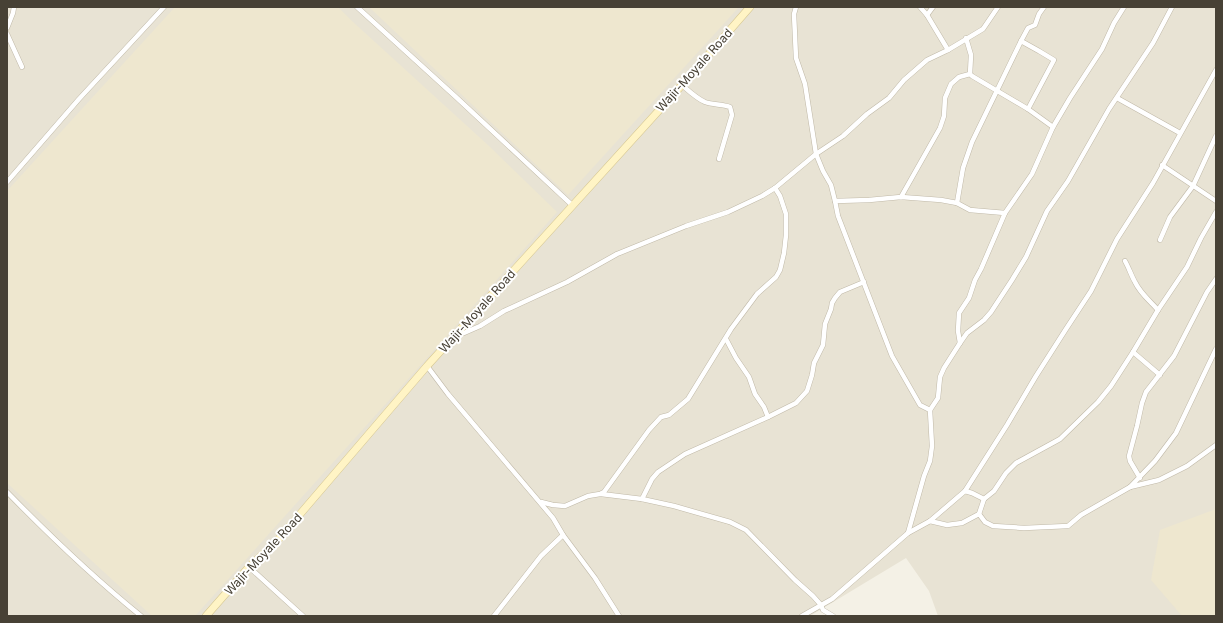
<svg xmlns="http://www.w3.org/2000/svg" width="1223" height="623" font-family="Inter,sans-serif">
<rect width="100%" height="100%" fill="#f4f1e6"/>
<polygon fill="#e8e3d4" points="7,7 1216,7 1216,616 938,616 929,591 906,558 810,616 7,616"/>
<g fill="#eee7cf">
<polygon points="175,7 338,7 353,22 489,146 557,212 427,358 195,616 152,616 7,483 7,191"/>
<polygon points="369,7 739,7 568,195"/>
<polygon points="1216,509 1216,616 1182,616 1151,580 1160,530"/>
</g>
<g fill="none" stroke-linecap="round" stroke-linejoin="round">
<defs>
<g id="minor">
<polyline points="357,7 457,98 572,205"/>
<polyline points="796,7 794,14 796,58 805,84 816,154 823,171 831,185 835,201 838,216 892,356 920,405 930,410"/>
<polyline points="920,7 927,15 948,50"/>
<polyline points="927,15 933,7"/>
<polyline points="7,28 13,13 14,7"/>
<polyline points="7,34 22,67"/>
<polyline points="966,38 971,55 970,74 972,76 1028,109 1053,127"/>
<polyline points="1021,41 1039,51 1054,60 1028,109"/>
<path d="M682 85C689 91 696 98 705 102 713 105 722 104 730 107L732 115 719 159"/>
<polyline points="1117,98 1180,133"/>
<polyline points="1162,165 1216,201"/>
<polyline points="7,182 79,99 164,7"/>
<polyline points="901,197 940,128 944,116 945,98 951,84 959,77 970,74"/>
<polyline points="835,201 869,200 901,197 941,200 957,203 970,210 1005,213"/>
<polyline points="957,203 963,168 972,142 1021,41 1028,28 1035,25 1039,14 1044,7"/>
<polyline points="1160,240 1170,217 1193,186 1216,136"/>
<path d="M1125 261C1129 268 1131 275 1135 282 1140 293 1150 301 1158 310"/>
<polyline points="457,332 464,333 480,326 504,311 567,282 617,254 686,226 728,212 762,196 775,188 816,154 843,136 867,114 889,98 904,80 927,60 948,50 983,29 998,7"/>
<polyline points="726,339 736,358 749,377 755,394 764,407 768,417"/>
<polyline points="960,343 958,331 959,313 969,298 975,280 981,269 1005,213 1032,174 1053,127 1070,98 1102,49 1114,23 1124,7"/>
<polyline points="1133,352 1160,375"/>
<polyline points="427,366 448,394 553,518 563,535 595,578 619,616"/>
<polyline points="1140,478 1130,461 1129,456 1137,426 1142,403 1146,392 1174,356 1207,292 1216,279"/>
<polyline points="1130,487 1159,480 1187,466 1216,445"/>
<polyline points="965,491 972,493 984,499 994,491 1006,473 1016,463 1060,439 1098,402 1111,386 1133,352 1158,310 1187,267 1201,238 1216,212"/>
<path d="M7 492C50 536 94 578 141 616"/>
<polyline points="601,494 642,499 674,506 730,522 746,530 795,580 813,596 821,605 823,610 833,616"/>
<polyline points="642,499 652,479 658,472 685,454 768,417 796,403 807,391 812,375 814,363 823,345 825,324 831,309 832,303 835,298 840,292 864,282"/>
<polyline points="541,502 553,505 565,506 588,496 600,494 604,492 649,430 661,417 669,415 688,399 731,329 757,294 776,277 780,270 784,253 786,235 786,214 780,196 775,188"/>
<polyline points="979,514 984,499"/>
<polyline points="930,521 947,525 962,523 979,514 985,522 993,526 1024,528 1068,526 1081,515 1130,487 1155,461 1176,433 1216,349"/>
<polyline points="908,533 924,476 930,461 932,446 930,410 938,398 940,377 944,368 960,343 967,333 984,320 991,312 1012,280 1026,257 1047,211 1068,181 1109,109 1153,43 1172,7"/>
<polyline points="249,567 303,616"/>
<polyline points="494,616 541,556 563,535"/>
<polyline points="802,616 832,599 908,533 930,521 965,491 1007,425 1036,376 1066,329 1091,291 1117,239 1153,183 1216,70"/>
</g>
<polyline id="secondary" points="206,616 249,567 277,541 427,366 682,85 750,7"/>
</defs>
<use href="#minor" stroke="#c0b9a8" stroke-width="5.5"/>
<use href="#secondary" stroke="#d7c893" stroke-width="8"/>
<use href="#minor" stroke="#fff" stroke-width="4.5"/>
<use href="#secondary" stroke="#fff4c5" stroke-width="7"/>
</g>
<g text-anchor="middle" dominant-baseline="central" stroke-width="4" stroke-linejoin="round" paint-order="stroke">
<g font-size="12" fill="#474135" stroke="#fff">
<text transform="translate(694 70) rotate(-48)">Wajir-Moyale Road</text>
<text transform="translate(477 311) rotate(-48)">Wajir-Moyale Road</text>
<text transform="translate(263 554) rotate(-47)">Wajir-Moyale Road</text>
</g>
</g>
<rect width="1223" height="623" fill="none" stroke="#474135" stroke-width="16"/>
</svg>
